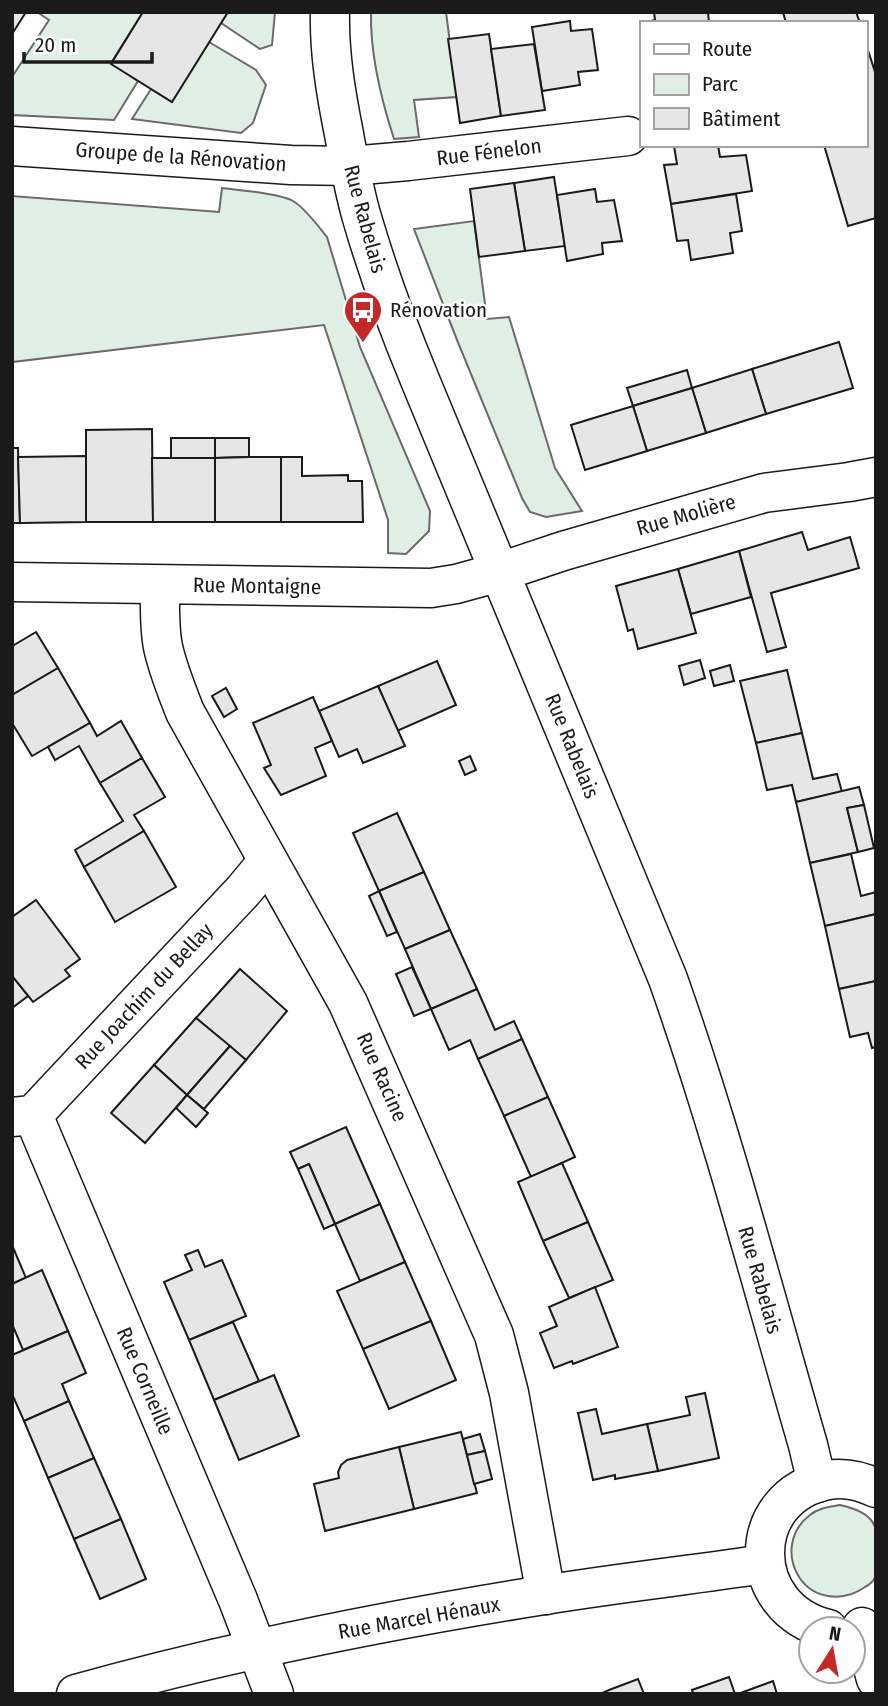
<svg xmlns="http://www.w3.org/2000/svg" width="888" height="1706" font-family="'Fira Sans Condensed',sans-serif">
<rect width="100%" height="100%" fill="#fff"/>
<g fill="#e0efe3" stroke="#6a6a6a" stroke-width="2">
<polygon points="37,12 143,12 111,63 138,81 114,120 12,115 12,77 49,20"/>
<polygon points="228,12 275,12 272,45 260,49 221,23"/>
<path d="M371 12H446L457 97 414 100 419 137 394 139C381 99 370 55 371 12Z"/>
<polygon points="209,42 256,70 266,85 253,123 241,133 132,119 151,89 171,101"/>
<path d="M222 188C238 190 279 193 293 201 304 207 319 227 327 237L360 347 430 511 429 531 406 554 388 553V520L324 325 12 362V196L219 212Z"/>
<polygon points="474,221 487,319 509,317 555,468 582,511 546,517 530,512 522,498 457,340 414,229"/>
<path d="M840 1505C853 1508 870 1513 875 1527 878 1534 876 1546 876 1554 876 1560 878 1570 876 1576 874 1580 869 1585 865 1587 844 1602 814 1600 799 1577 786 1556 790 1530 810 1515 818 1508 829 1507 840 1505Z"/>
</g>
<g fill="#e6e6e6" stroke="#1a1a1a" stroke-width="2">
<polygon points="12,12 26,12 12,34"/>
<polygon points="143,12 228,12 172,102 111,64"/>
<polygon points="654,12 708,12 709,23 642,23 655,20"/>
<polygon points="783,12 856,12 860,23 786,23"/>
<polygon points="570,21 571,31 592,29 598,70 578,72 580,85 542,91 532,27"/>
<polygon points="489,34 501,116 460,123 448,39"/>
<polygon points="865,41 876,75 876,218 848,226 824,145 865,145"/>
<polygon points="534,44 545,110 501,116 491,49"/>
<polygon points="718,145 720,157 746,155 752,191 671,204 664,165 677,164 674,146"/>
<polygon points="554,177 565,246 525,251 514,183"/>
<polygon points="514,183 525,251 479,257 470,189"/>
<polygon points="595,189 597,202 614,200 622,241 602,243 603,254 567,261 557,195"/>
<polygon points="736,194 742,231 730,233 733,253 691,260 688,240 677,241 671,204"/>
<polygon points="839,342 853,388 766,414 752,369"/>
<polygon points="752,369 766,414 706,433 692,388"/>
<polygon points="687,370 692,388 633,406 627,388"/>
<polygon points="692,388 706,433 647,451 633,406"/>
<polygon points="633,406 647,451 585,470 571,425"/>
<polygon points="152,429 153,522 86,522 86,430"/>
<rect x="171" y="438" width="44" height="20"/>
<polygon points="215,438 249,438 249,457 215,458"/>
<polygon points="12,448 18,448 20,523 12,523"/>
<polygon points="86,456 86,522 20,523 18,457"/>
<polygon points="249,457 281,457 281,522 215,522 215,458"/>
<polygon points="281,457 302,457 302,476 348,475 348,481 362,481 363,522 281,522"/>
<polygon points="152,458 215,458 215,522 153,522"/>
<polygon points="802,532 808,550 850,537 859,568 771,593 786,647 767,652 739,551"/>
<polygon points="739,551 751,597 691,614 678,569"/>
<polygon points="678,569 696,633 638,649 633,629 628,631 616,586"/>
<polygon points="36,632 58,668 12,695 12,642 14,645"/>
<polygon points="700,660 705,678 684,685 679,666"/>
<polygon points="437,661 456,705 397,731 378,686"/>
<polygon points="730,665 734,681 714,686 710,671"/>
<polygon points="58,668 90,723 32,756 12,723 12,695"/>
<polygon points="787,670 802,733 756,743 740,681"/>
<polygon points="378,686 405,746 363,763 357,749 339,757 319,711"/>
<polygon points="226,688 237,709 224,717 212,696"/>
<polygon points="313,697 332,741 315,748 326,776 281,795 264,768 271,765 253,723"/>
<polygon points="121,721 142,758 100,783 79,746 55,760 48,747 90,723 97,736"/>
<polygon points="802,733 813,779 837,774 842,792 796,802 792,785 767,790 756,743"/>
<polygon points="470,756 476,770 465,775 459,761"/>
<polygon points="142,758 165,797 134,815 144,831 84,867 75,850 123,821 100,783"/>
<polygon points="859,787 864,805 847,808 858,852 810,863 796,802"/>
<polygon points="864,805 874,848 858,852 847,808"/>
<polygon points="397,813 424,872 379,891 353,833"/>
<polygon points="144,831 176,887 115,922 84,867"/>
<polygon points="851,854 861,896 876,892 876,914 825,926 810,863"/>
<polygon points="424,872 450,930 405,949 379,891"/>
<polygon points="379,891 397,932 387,936 369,896"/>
<polygon points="36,900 80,959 65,970 70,976 33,1002 12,976 12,917"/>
<polygon points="876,914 876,981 839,989 825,926"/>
<polygon points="450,930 477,989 431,1009 405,949"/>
<polygon points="412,967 431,1009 414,1016 396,974"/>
<polygon points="240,969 287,1011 246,1060 196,1018"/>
<polygon points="12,976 28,996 12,1008"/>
<polygon points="876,981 876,1047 872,1048 868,1033 850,1037 839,989"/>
<polygon points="477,989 495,1030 514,1021 522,1039 478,1059 470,1040 449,1050 431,1009"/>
<polygon points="196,1018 230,1046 187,1095 154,1065"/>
<polygon points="522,1039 548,1097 504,1116 478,1059"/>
<polygon points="230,1046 246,1060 204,1109 187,1095"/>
<polygon points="154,1065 187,1095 145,1143 111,1113"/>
<polygon points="187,1095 208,1113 196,1127 176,1108"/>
<polygon points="548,1097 575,1157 531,1177 504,1116"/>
<polygon points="346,1127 380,1204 335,1224 309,1164 298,1169 290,1152"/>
<polygon points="562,1163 588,1222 543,1241 518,1182"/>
<polygon points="309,1164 335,1224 324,1229 298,1169"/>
<polygon points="380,1204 405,1262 360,1281 335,1224"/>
<polygon points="588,1222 613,1280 569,1298 543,1241"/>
<polygon points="12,1245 26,1278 12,1284"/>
<polygon points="198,1250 205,1267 222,1260 246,1316 189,1340 164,1282 192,1270 185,1255"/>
<polygon points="405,1262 431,1321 363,1349 337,1291"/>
<polygon points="42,1270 68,1331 23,1350 12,1324 12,1284"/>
<polygon points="595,1287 618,1347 573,1364 572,1361 554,1368 540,1333 557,1326 549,1307"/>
<polygon points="431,1321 456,1380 389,1409 363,1349"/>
<polygon points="233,1322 259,1381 214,1400 189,1340"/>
<polygon points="68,1331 86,1373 62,1384 69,1401 24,1421 12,1394 12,1355"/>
<polygon points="274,1375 299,1436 239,1460 214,1400"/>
<polygon points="705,1393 719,1458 658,1471 647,1424 690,1415 686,1397"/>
<polygon points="69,1401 94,1458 48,1478 24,1421"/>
<polygon points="596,1409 602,1434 647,1424 658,1471 615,1479 615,1475 593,1480 578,1413"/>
<polygon points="461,1432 477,1493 414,1509 399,1447"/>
<polygon points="480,1434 485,1451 467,1455 463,1439"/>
<polygon points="399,1447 414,1509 325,1531 314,1484 339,1478 338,1472 341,1465 347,1460"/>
<polygon points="485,1451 492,1479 474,1484 467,1455"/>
<polygon points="94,1458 121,1519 74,1539 48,1478"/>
<polygon points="121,1519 146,1579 100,1599 74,1539"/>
<polygon points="729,1677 735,1694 693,1694 692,1690"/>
<polygon points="638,1679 644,1694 600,1694 609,1690"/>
<polygon points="773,1681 777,1694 738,1694 746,1691"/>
</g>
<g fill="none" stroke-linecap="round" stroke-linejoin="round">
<defs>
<g id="minor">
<path d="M330 12C329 53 336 94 344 134 349 162 354 191 362 218 378 273 398 327 420 380L668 979C722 1132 763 1289 808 1445L817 1483"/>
<polyline points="12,146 291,165 350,166 408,161 628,136"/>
<polyline points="12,582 431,588 456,584 500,572 563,551 764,493 849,482 876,477"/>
<path d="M160 585C160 605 159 627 163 647 168 670 177 691 185 712L348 1003 494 1335 509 1393 546 1595"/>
<polyline points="33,1115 238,1600 274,1694"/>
<polyline points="12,1117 33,1115 243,891 268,861"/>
<polyline points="862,1627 876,1679"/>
<path d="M828 1629C744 1609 744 1496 828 1480 845 1477 861 1481 876 1488"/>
<path d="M76 1694C230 1651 387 1620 544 1595 617 1583 691 1575 765 1564"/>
</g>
</defs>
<use href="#minor" stroke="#1a1a1a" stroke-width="41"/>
<use href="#minor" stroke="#fff" stroke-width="38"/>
</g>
<defs>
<symbol id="bus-pin" viewBox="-11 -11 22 30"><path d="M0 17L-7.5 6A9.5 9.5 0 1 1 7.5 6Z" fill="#c62828" stroke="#fff"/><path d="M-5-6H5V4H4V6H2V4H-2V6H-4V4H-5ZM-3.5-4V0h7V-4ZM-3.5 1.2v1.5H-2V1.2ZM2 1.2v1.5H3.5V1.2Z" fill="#fff"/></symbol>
</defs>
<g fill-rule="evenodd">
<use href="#bus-pin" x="341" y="288" width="44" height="60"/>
</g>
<g text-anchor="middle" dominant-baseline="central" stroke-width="5" stroke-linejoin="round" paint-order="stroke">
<g font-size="21" fill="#1a1a1a" stroke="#fff">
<text transform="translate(489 152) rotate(-7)">Rue Fénelon</text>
<text transform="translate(181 157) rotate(4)">Groupe de la Rénovation</text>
<text transform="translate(365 219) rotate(75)">Rue Rabelais</text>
<text transform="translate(686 515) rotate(-16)">Rue Molière</text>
<text transform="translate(257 586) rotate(1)">Rue Montaigne</text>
<text transform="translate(572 746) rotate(68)">Rue Rabelais</text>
<text transform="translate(144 996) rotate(-47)">Rue Joachim du Bellay</text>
<text transform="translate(382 1077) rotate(66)">Rue Racine</text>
<text transform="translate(760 1280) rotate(74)">Rue Rabelais</text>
<text transform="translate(145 1381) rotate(67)">Rue Corneille</text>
<text transform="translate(419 1618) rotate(-10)">Rue Marcel Hénaux</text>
</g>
<g font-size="21" fill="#1a1a1a" stroke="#fff" text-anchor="start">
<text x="390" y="310">Rénovation</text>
</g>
</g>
<rect width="888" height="1706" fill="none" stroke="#1a1a1a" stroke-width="28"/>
<rect x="640" y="21" width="228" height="126" fill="#ffffff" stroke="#a3a3a3" stroke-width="2"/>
<rect x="654" y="44" width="35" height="10" fill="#ffffff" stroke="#a3a3a3" stroke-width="2"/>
<text x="702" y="56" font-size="21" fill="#1a1a1a">Route</text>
<rect x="654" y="74" width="35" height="21" fill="#e0efe3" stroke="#a3a3a3" stroke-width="2"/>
<text x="702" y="91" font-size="21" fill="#1a1a1a">Parc</text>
<rect x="654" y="108" width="35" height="21" fill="#e6e6e6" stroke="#a3a3a3" stroke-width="2"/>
<text x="702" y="126" font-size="21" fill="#1a1a1a">Bâtiment</text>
<g transform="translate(832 1650) rotate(11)"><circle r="33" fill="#ffffff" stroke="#a3a3a3" stroke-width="2"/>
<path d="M0-5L12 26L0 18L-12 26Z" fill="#c62828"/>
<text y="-10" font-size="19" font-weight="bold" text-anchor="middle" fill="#1a1a1a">N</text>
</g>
<path d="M24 52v10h128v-10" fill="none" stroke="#1a1a1a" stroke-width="3.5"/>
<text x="35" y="52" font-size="21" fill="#1a1a1a" stroke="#ffffff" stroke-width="5" paint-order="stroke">20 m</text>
</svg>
